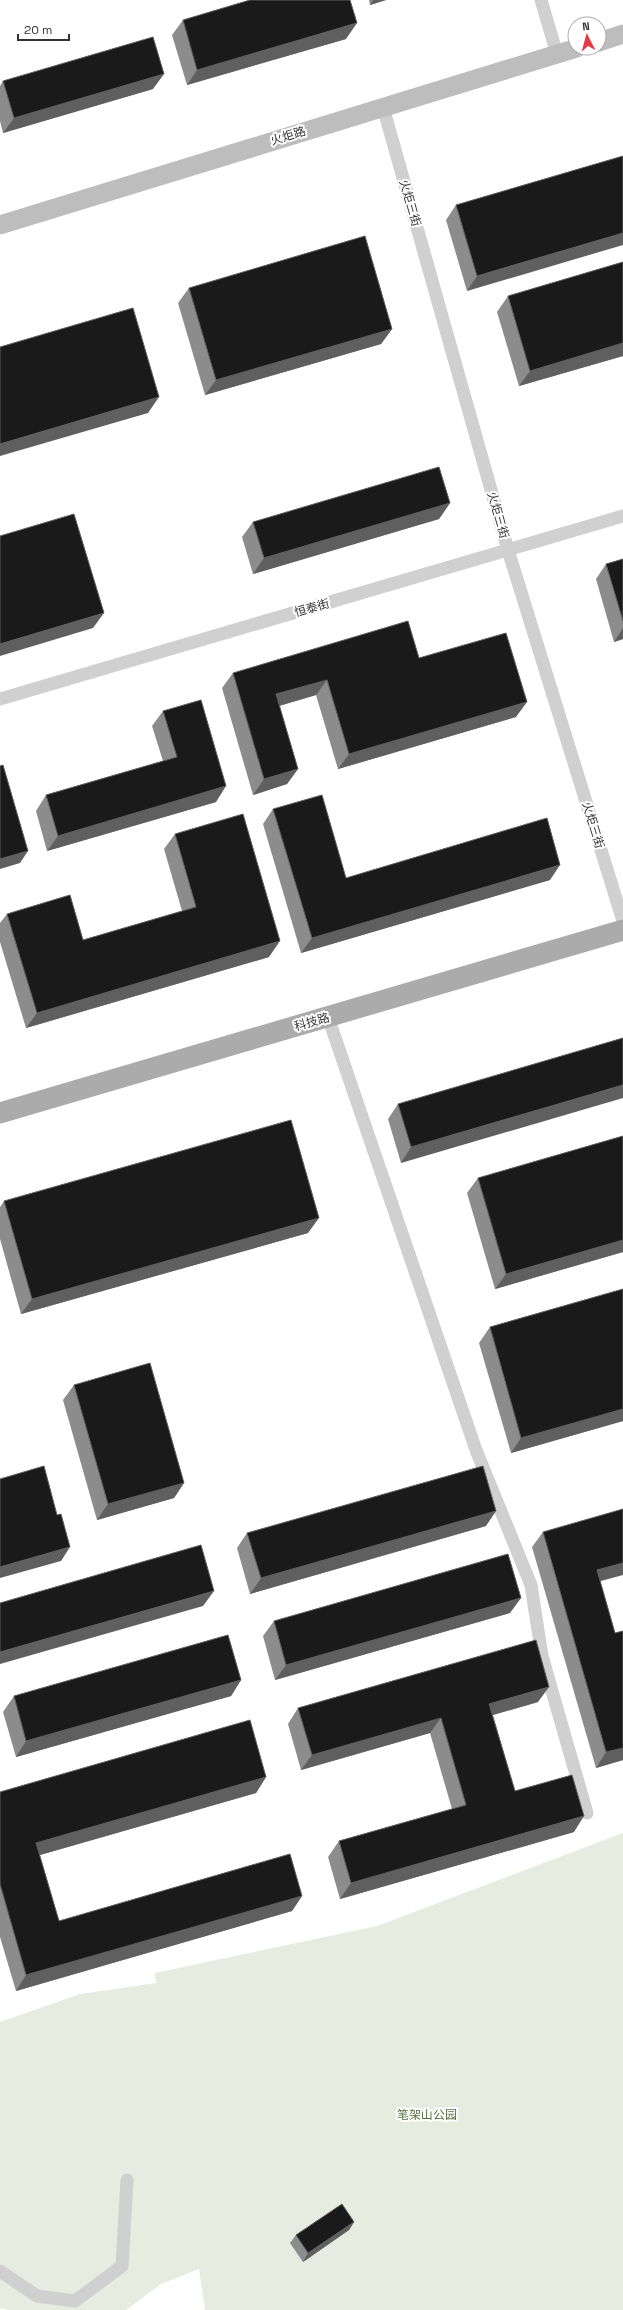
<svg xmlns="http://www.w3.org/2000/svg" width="623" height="2310" font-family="'Space Grotesk','Noto Sans SC',sans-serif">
<rect width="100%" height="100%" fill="#fff"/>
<polygon fill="#e6ecdf" points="623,1833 623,2310 205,2310 199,2269 161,2284 126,2310 8,2310 0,2308 0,2022 80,1994 156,1983 155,1973 377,1926"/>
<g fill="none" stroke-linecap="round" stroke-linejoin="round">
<g stroke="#d0d0d0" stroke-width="13">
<polyline points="541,0 557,54"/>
<polyline points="383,107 508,550 623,921"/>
<polyline points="0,699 623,516"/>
<polyline points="328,1017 476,1450 531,1585 542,1656 587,1813"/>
<polyline points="0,2271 37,2296 75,2301 122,2266 127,2180"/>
</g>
<g stroke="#bdbdbd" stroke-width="19">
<polyline points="599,42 623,34"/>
<polyline points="0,225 577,48"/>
</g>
<polyline stroke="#ababab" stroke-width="21" points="0,1113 623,930"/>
</g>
<g fill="#8c8c8c">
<polygon points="369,0 386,0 370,5"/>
<polygon points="183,20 346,39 187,85 172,35"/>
<polygon points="3,81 153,89 3,133 0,121 0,86"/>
<polygon points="623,156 467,291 446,220 456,205"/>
<polygon points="623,262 623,356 519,386 497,312 508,296"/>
<polygon points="189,288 392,329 381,344 205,395 178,303"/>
<polygon points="450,503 439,519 253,574 242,537 253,522"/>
<polygon points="623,559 623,639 614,642 596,579 606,564"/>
<polygon points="419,658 516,717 338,769 316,695 279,706 298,769 287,784 253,795 222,688 233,673"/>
<polygon points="163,711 216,802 47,851 36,811 46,795 163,761 152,726"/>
<polygon points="273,809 346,878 550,880 301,953 263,824"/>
<polygon points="175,834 269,957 26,1028 0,942 0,923 7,914 83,940 182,911 164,849"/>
<polygon points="623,1038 401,1163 388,1119 398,1104"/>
<polygon points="623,1136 623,1252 495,1289 467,1193 478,1178"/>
<polygon points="4,1201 308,1233 21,1314 0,1239 0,1207"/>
<polygon points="490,1327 623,1421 511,1453 479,1343"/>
<polygon points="74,1385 184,1483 174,1498 97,1520 63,1400"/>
<polygon points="486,1526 250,1594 237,1548 247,1533"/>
<polygon points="543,1532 600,1581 615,1633 623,1631 623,1760 596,1768 532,1547"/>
<polygon points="510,1613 275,1680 263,1636 274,1621"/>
<polygon points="241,1680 231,1696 16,1757 3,1712 14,1696"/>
<polygon points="538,1702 493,1715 515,1791 574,1832 340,1899 328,1857 339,1841 452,1809 430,1733 301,1770 288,1724 298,1708"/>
<polygon points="266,1777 256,1793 40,1855 59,1921 302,1896 292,1911 16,1991 0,1937 0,1792"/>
<polygon points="354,2222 349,2230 303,2262 290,2243 296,2235"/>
</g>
<g fill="#5f5f5f">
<polygon points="373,0 386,0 370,5"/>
<polygon points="357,23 346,39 187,85 197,70"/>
<polygon points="164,74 153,89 3,133 14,118"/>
<polygon points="623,233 623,245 467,291 477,276"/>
<polygon points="392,329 381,344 205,395 216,380"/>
<polygon points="623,343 623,356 519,386 530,371"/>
<polygon points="159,397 148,413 0,456 0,444"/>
<polygon points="450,503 439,519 253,574 264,558"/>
<polygon points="104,613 93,628 0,656 0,644"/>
<polygon points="623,628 623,639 614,642"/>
<polygon points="327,680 316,695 265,710 276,694"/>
<polygon points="527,702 516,717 338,769 349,754"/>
<polygon points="298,769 287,784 253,795 264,779"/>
<polygon points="226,786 216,802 47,851 58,836"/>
<polygon points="28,851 20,863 0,869 0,859"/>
<polygon points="560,865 550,880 301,953 312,938"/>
<polygon points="280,941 269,957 26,1028 37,1013"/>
<polygon points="623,1085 623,1098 401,1163 411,1147"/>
<polygon points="319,1218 308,1233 21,1314 32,1299"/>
<polygon points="623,1240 623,1252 495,1289 506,1274"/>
<polygon points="623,1409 623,1421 511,1453 521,1438"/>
<polygon points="184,1483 174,1498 97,1520 108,1504"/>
<polygon points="496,1511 486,1526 250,1594 261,1578"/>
<polygon points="70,1547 61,1561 0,1578 0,1567"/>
<polygon points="623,1563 623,1575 586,1585 597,1570"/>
<polygon points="214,1591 203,1606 0,1664 0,1652"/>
<polygon points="521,1598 510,1613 275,1680 286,1665"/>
<polygon points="241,1680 231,1696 16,1757 26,1741"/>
<polygon points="549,1687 538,1702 479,1719 489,1704"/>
<polygon points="441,1718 430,1733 301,1770 312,1755"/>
<polygon points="623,1748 623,1760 596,1768 606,1752"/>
<polygon points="266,1777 256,1793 26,1859 36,1843"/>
<polygon points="584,1816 574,1832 340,1899 351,1883"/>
<polygon points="302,1896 292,1911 16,1991 26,1975"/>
<polygon points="354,2222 349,2230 303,2262 308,2253"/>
</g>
<g fill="#1a1a1a" stroke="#5f5f5f">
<polygon points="250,0 350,0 357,23 197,70 183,20"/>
<polygon points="153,37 164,74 14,118 3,81"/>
<polygon points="623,156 623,233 477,276 456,205"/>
<polygon points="365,236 392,329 216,380 189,288"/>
<polygon points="623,262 623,343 530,371 508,296"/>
<polygon points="133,308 159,397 0,444 0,347"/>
<polygon points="439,467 450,503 264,558 253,522"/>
<polygon points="74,514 104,613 0,644 0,536"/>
<polygon points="623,559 623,621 606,564"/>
<polygon points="408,621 419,658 506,633 527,702 349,754 327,680 276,694 298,769 264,779 233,673"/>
<polygon points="201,700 226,786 58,836 46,795 177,757 163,711"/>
<polygon points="3,765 28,851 0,859 0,766"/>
<polygon points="322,795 346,878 547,818 560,865 312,938 273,809"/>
<polygon points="243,814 280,941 37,1013 7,914 70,895 83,940 196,907 175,834"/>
<polygon points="623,1038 623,1085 411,1147 398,1104"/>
<polygon points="291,1120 319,1218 32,1299 4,1201"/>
<polygon points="623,1136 623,1240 506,1274 478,1178"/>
<polygon points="623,1289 623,1409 521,1438 490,1327"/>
<polygon points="150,1363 184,1483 108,1504 74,1385"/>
<polygon points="44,1466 57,1515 61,1514 70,1547 0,1567 0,1479"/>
<polygon points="483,1466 496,1511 261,1578 247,1533"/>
<polygon points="623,1509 623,1563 597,1570 615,1633 623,1631 623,1748 606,1752 543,1532"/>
<polygon points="201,1545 214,1591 0,1652 0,1603"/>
<polygon points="508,1554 521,1598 286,1665 274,1621"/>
<polygon points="228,1635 241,1680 26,1741 14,1696"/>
<polygon points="536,1640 549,1687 489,1704 515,1791 572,1775 584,1816 351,1883 339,1841 466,1805 441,1718 312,1755 298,1708"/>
<polygon points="250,1720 266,1777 36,1843 59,1921 290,1854 302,1896 26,1975 0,1884 0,1792"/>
<polygon points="342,2204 354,2222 308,2253 296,2235"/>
</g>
<g text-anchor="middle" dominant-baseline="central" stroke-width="4" stroke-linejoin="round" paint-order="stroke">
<g font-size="12" fill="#333" stroke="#fff">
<text transform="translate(288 136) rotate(-17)">火炬路</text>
<text transform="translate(410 203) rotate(74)">火炬三街</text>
<text transform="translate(498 515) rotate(74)">火炬三街</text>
<text transform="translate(312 608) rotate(-16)">恒泰街</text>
<text transform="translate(593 825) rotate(73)">火炬三街</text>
<text transform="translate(312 1022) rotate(-16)">科技路</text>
</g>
<g font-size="12" fill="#56703f" stroke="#fff">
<text x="427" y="2115">笔架山公园</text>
</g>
</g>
<g transform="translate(587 36) rotate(354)"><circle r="19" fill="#ffffff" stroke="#adadad"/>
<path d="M0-3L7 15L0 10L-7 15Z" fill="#e63946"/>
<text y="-6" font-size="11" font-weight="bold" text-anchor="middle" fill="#333333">N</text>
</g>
<path d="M18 34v6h51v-6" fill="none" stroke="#333333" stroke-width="2"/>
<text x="24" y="34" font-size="12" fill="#333333" stroke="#ffffff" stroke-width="3" paint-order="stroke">20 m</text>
</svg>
